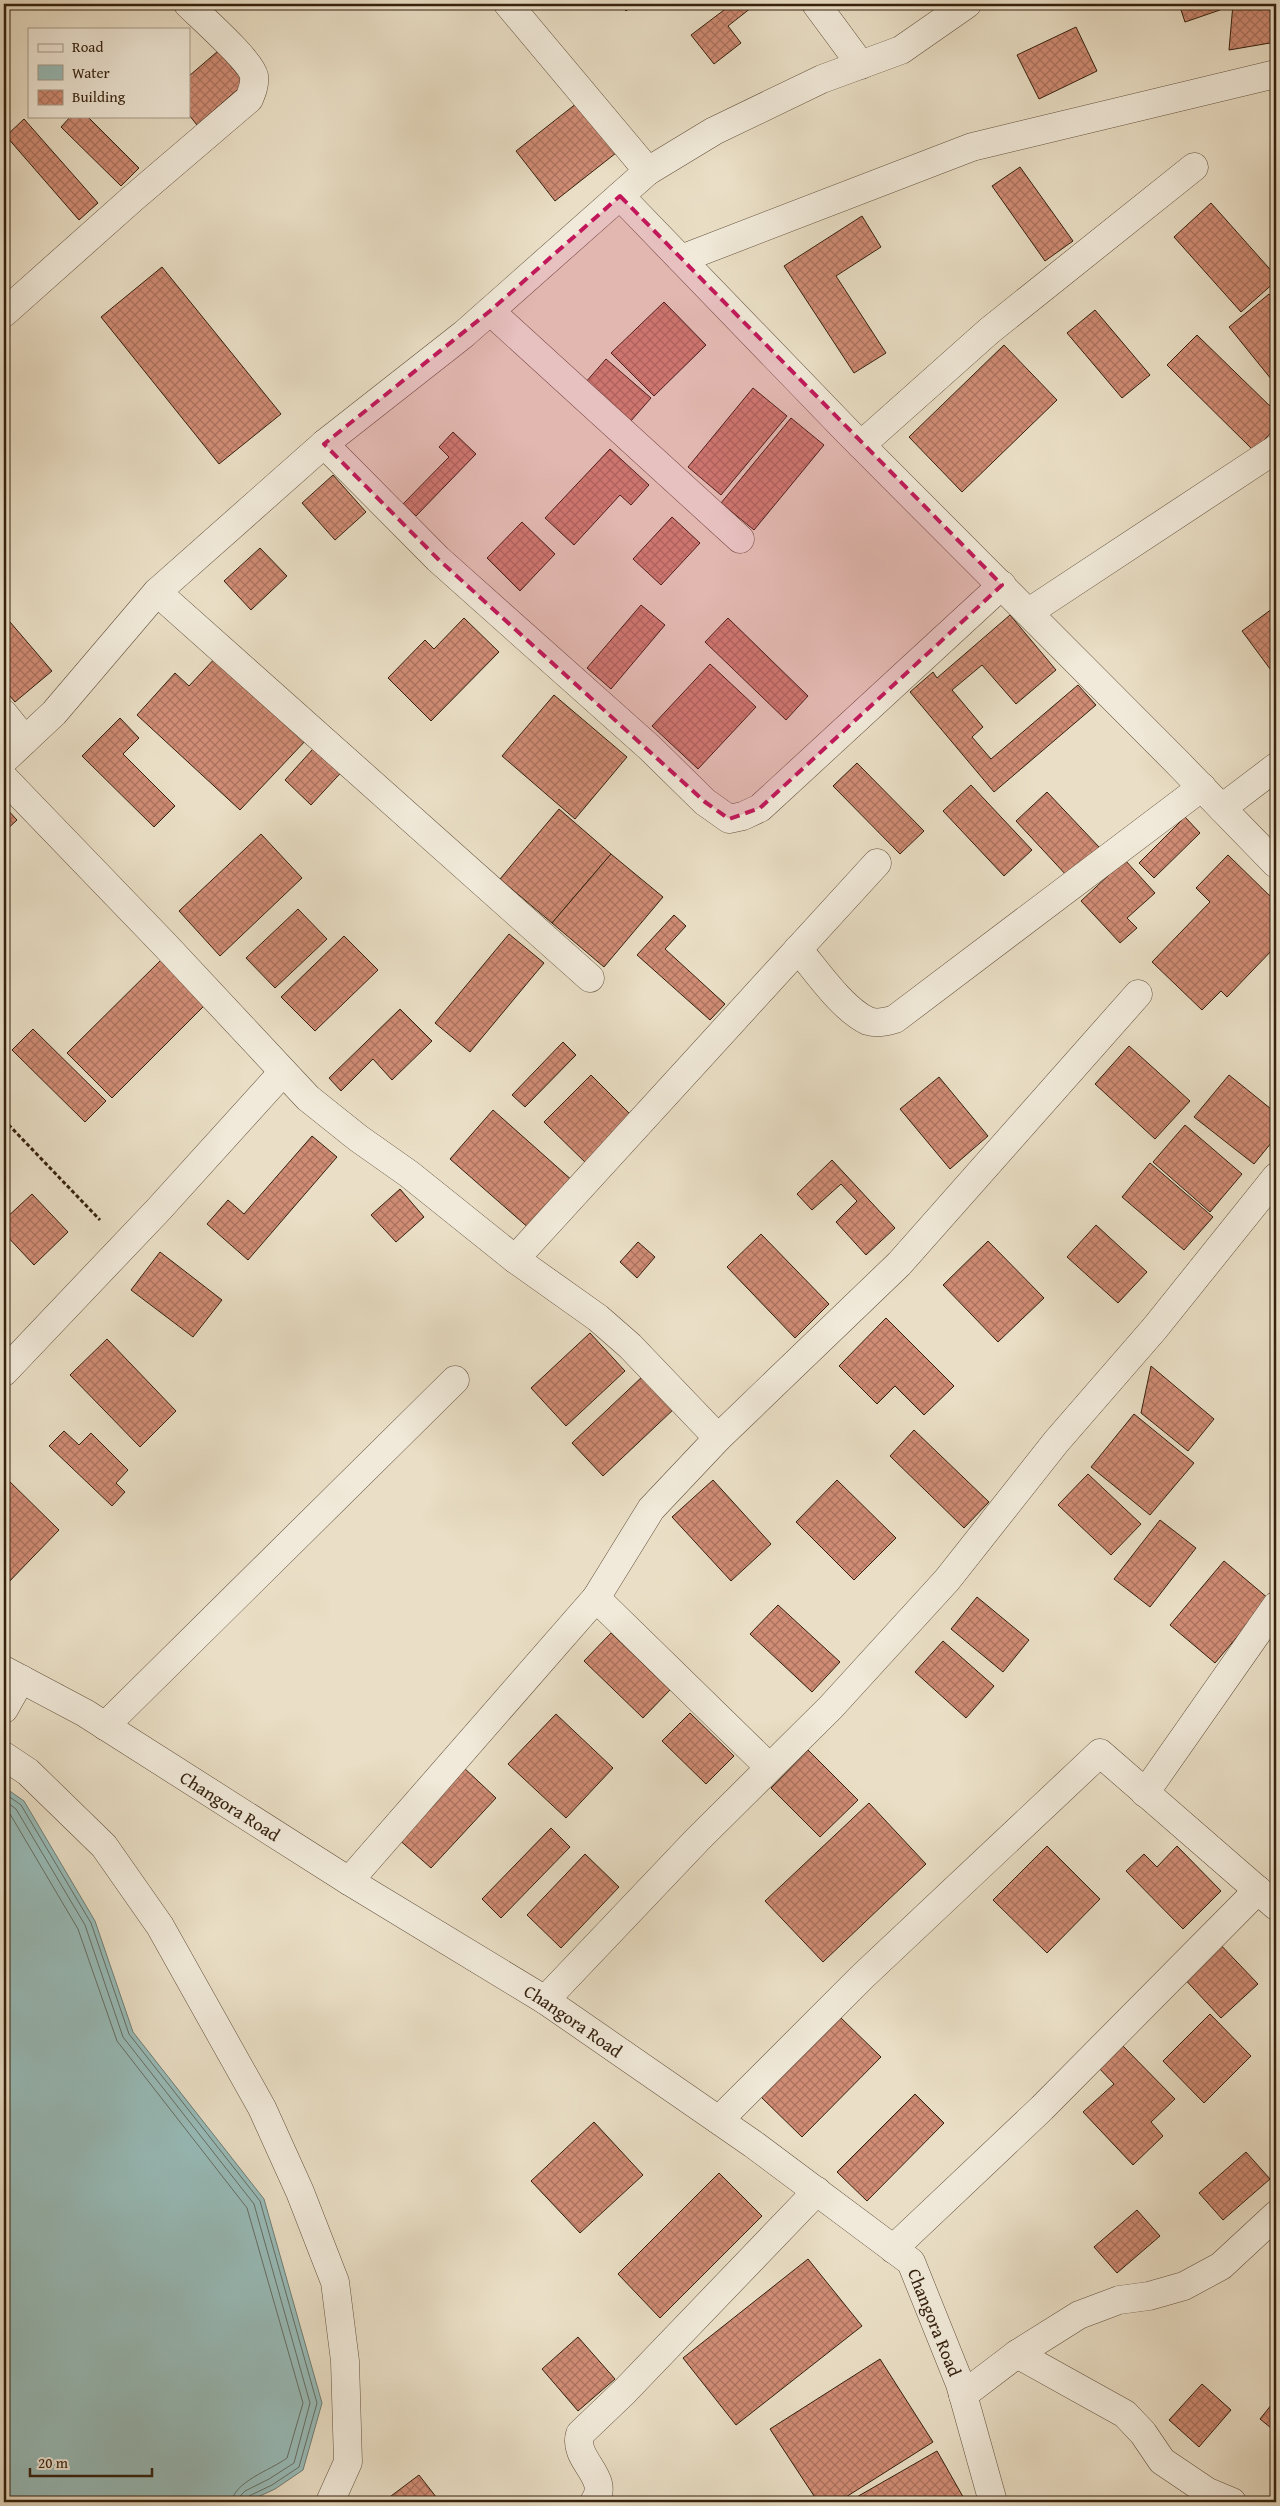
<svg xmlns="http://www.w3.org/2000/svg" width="1280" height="2506" font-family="'Gentium Book Plus',serif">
<defs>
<pattern id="building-cross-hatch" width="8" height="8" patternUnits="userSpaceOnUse" patternTransform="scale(1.25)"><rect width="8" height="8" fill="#d08c75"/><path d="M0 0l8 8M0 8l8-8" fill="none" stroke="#aa725e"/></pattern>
</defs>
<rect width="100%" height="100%" fill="#eadfc6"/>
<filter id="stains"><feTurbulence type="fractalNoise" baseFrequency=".004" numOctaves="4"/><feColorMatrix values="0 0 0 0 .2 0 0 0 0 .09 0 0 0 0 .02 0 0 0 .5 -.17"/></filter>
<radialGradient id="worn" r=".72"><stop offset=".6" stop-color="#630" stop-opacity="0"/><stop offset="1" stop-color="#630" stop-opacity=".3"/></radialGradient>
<polygon fill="#98bcb9" stroke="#707e75" points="4,1787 24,1801 95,1921 133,2032 264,2199 322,2403 303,2470 275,2489 247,2502 4,2502"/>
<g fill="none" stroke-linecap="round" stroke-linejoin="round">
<g stroke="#666e64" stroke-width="1">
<polyline points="4,1793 21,1805 91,1923 129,2034 260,2201 317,2403 299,2467 272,2485 249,2496 246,2502"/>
<polyline points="4,1800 16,1809 85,1925 123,2037 254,2204 310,2403 294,2463 269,2479 245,2491 241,2495 240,2502"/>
<path d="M4 1809 10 1814 78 1929 117 2041 247 2208 303 2403 287 2458C271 2470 233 2482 232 2502"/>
</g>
</g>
<g fill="url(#building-cross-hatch)" stroke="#35210e">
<polygon points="619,4 634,4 626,11"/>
<polygon points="732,4 756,4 728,26 741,43 714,64 691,35"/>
<polygon points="1179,4 1218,4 1220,10 1185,22"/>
<polygon points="1233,4 1276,4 1276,42 1229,50"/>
<polygon points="1076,27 1097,71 1039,99 1017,55"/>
<polygon points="218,51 245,83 197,125 189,115 189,76"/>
<polygon points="577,103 616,153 555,201 516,151"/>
<polygon points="71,116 87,116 139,168 121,186 61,127"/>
<polygon points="24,119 98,203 79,220 6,136"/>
<polygon points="1020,167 1073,241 1045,261 992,186"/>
<polygon points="1211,203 1276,276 1276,281 1241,312 1174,237"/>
<polygon points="862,216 881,247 836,276 886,353 854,373 784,266"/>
<polygon points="162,267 281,414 219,464 101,317"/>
<polygon points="1269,294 1276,303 1276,385 1229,327"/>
<polygon points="664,302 706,345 654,396 611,353"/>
<polygon points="1095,310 1150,375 1122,398 1067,333"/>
<polygon points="1197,335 1276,412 1276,427 1254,451 1167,365"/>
<polygon points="1004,345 1057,400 962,492 909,437"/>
<polygon points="606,359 651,398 630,422 585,383"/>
<polygon points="753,388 787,416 721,495 688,467"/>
<polygon points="791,418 824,445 754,530 721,503"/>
<polygon points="453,432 476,454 416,516 403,504 449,457 439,447"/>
<polygon points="610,449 649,485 631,505 620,495 574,545 545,518"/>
<polygon points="333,475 366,512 335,540 302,503"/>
<polygon points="672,517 700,543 661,585 633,559"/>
<polygon points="522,522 555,554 520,591 487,558"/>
<polygon points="260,548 287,576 251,610 224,581"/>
<polygon points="641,605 665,625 611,689 587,668"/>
<polygon points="1276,606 1276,677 1242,631"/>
<polygon points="4,615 52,671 15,702 4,689"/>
<polygon points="1010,615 1056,670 1016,704 982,665 952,690 983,727 972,737 991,759 1078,685 1096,705 994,792 910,692 933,672 937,678"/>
<polygon points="464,618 499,652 431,721 388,678 425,640 434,649"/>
<polygon points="728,618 808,696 786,720 705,642"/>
<polygon points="218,655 308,738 240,810 137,715 175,673 189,686"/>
<polygon points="710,664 756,707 698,769 652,726"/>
<polygon points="554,695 627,757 575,819 502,756"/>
<polygon points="120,718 139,738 123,754 175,806 154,827 82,756"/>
<polygon points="321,740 348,765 311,805 285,780"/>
<polygon points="857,763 924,831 900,854 833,786"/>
<polygon points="971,785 1032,850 1004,876 943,811"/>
<polygon points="1047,792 1099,847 1068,877 1016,821"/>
<polygon points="4,806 17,820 4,832"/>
<polygon points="559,809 611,854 552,923 500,879"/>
<polygon points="1185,817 1200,833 1154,878 1139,863"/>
<polygon points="261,834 302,878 220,956 179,911"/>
<polygon points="611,854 663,897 604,967 552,923"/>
<polygon points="1228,855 1276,902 1276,946 1227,997 1221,991 1202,1010 1152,962 1210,902 1196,888"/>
<polygon points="1125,860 1155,893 1127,918 1137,928 1120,943 1081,901"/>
<polygon points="298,909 327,939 275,988 246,958"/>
<polygon points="674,915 686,926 665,949 725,1004 710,1020 637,955"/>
<polygon points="509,934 544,963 470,1052 435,1023"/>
<polygon points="344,936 378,970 315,1031 281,997"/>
<polygon points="161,960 206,1004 112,1098 67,1053"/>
<polygon points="400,1009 432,1041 392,1080 373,1059 341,1091 329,1078"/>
<polygon points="33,1029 106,1101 85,1122 12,1050"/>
<polygon points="563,1042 576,1055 525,1107 512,1095"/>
<polygon points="1129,1046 1190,1101 1155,1139 1095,1084"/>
<polygon points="591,1075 635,1119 589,1166 544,1122"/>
<polygon points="1229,1075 1276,1113 1276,1137 1254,1164 1194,1117"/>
<polygon points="939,1077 988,1136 950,1169 900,1109"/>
<polygon points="493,1110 574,1182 531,1230 450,1159"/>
<polygon points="1185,1125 1242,1174 1210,1212 1153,1162"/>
<polygon points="312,1136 337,1157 248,1260 207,1224 228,1200 244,1214"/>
<polygon points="832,1160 895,1228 866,1255 836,1222 857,1201 841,1184 812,1210 797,1194"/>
<polygon points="1150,1163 1213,1217 1184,1250 1122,1197"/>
<polygon points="400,1189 424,1217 396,1242 371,1215"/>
<polygon points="32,1194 68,1232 34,1265 4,1233 4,1220"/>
<polygon points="1096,1225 1147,1272 1118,1303 1067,1257"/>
<polygon points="761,1234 829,1304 795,1338 727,1267"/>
<polygon points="988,1241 1044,1298 998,1342 943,1285"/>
<polygon points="638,1242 655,1257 637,1278 620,1262"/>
<polygon points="160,1252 222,1300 193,1337 131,1290"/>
<polygon points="886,1318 954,1386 924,1415 895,1386 877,1404 839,1366"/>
<polygon points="590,1333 625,1371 566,1426 531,1388"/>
<polygon points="107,1339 176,1411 140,1447 70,1375"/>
<polygon points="1151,1366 1214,1419 1188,1451 1141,1413"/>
<polygon points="644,1375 675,1408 603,1476 572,1443"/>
<polygon points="1134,1414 1194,1463 1150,1515 1091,1467"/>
<polygon points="914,1430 989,1502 964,1528 890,1456"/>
<polygon points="64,1431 79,1445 91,1433 128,1470 116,1483 125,1492 112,1506 49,1446"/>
<polygon points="1088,1474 1141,1524 1111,1555 1058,1505"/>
<polygon points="4,1476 59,1530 4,1587"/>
<polygon points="713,1480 771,1544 731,1581 672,1517"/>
<polygon points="837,1480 896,1538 854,1580 796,1522"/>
<polygon points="1160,1520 1196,1548 1150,1607 1114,1579"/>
<polygon points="1224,1561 1269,1599 1215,1663 1170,1625"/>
<polygon points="977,1597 1029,1640 1003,1672 951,1629"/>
<polygon points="778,1605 840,1662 812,1692 750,1634"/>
<polygon points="611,1633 670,1690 643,1718 584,1661"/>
<polygon points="943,1641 994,1686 966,1718 915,1672"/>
<polygon points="690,1713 734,1756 706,1784 662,1741"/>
<polygon points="556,1714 613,1768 566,1818 508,1764"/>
<polygon points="808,1750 858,1800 820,1837 771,1788"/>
<polygon points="462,1766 496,1798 431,1868 396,1837"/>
<polygon points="869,1803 926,1864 823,1962 765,1901"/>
<polygon points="551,1828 570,1847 501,1918 482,1899"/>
<polygon points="1047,1846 1100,1899 1047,1953 993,1900"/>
<polygon points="1177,1846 1221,1891 1183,1929 1126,1871 1144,1854 1157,1867"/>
<polygon points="585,1854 619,1887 561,1948 527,1915"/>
<polygon points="1216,1940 1258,1984 1221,2018 1180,1974"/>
<polygon points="1210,2014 1251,2056 1204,2103 1163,2061"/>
<polygon points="839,2016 881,2057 802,2137 760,2096"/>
<polygon points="1120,2043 1175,2099 1151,2122 1163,2136 1133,2165 1083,2112 1114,2084 1097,2066"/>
<polygon points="915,2094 944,2123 867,2201 837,2172"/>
<polygon points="594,2122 643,2175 580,2233 531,2181"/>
<polygon points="1246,2152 1270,2179 1223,2220 1199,2193"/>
<polygon points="719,2173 762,2216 660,2318 618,2274"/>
<polygon points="1137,2210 1160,2236 1117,2273 1094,2247"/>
<polygon points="808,2259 862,2326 736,2425 683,2358"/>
<polygon points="578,2337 615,2379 578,2411 542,2369"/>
<polygon points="880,2359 933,2442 838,2502 818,2502 770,2429"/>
<polygon points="1202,2384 1231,2410 1199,2447 1169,2420"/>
<polygon points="1276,2399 1276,2432 1260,2419"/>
<polygon points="937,2451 966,2502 848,2502"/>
<polygon points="419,2475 440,2502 383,2502"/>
</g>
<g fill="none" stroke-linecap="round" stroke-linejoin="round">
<defs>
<g id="minor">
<polyline points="816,4 861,65"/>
<polyline points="648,171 714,131 822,79 901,50 967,4"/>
<polyline points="620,196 848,432 1177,762 1276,864"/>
<polyline points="681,259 972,147 1276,74"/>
<polyline points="490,311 740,539"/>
<path d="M4 313 132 199 249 99C252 92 255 85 254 76 251 61 201 17 188 4"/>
<polyline points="324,444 438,559 650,748 705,802 729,819 743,816 760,808 1002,585"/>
<polyline points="861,445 989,331 1194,167"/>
<polyline points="157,592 590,978"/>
<polyline points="1029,612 1276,449"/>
<polyline points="4,714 25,740"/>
<polyline points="4,760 54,713 157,592 324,444 464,334 648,171 508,4"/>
<polyline points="4,778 165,945 308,1098 358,1138 409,1174 515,1259 598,1318 630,1346 718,1438"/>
<polyline points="1222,808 1276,767"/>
<path d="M798 949C816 970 842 1009 868 1021 877 1024 886 1022 895 1019L1202 787"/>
<polyline points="515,1259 877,863"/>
<polyline points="4,1372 159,1209 283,1072"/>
<polyline points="596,1598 769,1767"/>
<polyline points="4,1709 21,1679"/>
<polyline points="105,1726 455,1380"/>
<polyline points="4,1756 28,1772 104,1846 160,1926 262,2108 300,2192 335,2282 345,2361 348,2462 330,2502"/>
<polyline points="1145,1793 1276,1606"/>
<polyline points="349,1881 596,1598 651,1509 718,1438 899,1264 1138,994"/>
<polyline points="545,2000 698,1839 831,1707 947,1580 1056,1442 1155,1328 1276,1177"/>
<polyline points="719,2120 863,1976 1100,1753 1276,1906"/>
<polyline points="893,2249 1042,2108 1258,1890"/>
<polyline points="1017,2354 1125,2414 1143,2433 1162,2461 1208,2492 1232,2502"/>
<polyline points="963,2395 1017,2354 1079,2315 1119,2300 1149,2296 1184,2286 1221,2266 1276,2215"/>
<path d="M594 2502C612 2478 572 2460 580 2434L624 2392 817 2191"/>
</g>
<g id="tertiary">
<path id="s1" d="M4 1670 85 1713 349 1881 545 2000 753 2144 911 2262 960 2384 993 2502"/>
</g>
</defs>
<use href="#minor" stroke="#62503c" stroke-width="29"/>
<use href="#tertiary" stroke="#62503c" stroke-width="29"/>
<polyline stroke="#35210e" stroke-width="3" stroke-dasharray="4 2.5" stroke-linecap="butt" points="4,1120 100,1220"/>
<use href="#minor" stroke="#f1eada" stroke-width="28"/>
<use href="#tertiary" stroke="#f1eada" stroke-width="28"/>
</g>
<path fill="#c2185b" fill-opacity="0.2" stroke="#c2185b" stroke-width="4" stroke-dasharray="10 6" stroke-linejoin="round" d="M620 196 1002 585 760 808 729 819 705 802 438 559 324 444 490 311Z"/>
<g text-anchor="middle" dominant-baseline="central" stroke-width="4" stroke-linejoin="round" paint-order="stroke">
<g font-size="18" fill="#35210e" stroke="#f1eada">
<text stroke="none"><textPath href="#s1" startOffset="264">Changora Road</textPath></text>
<text stroke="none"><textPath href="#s1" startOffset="669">Changora Road</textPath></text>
<text stroke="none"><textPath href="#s1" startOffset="1149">Changora Road</textPath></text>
</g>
</g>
<rect width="1280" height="2506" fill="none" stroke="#eadfc6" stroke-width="20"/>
<rect x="5" y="5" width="1270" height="2496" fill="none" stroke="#35210e" stroke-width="2.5"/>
<rect x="10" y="10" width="1260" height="2486" fill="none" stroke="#35210e"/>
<rect x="28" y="28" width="162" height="90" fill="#f1eada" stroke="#a69a88"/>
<rect x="38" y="44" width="25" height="8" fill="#f1eada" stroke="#a69a88"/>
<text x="72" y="52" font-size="15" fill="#35210e">Road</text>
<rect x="38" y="65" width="25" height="15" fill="#98bcb9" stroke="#a69a88"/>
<text x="72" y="78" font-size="15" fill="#35210e">Water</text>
<rect x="38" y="90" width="25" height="15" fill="url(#building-cross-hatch)" stroke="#a69a88"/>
<text x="72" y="102" font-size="15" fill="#35210e">Building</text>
<path d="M30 2468v8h122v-8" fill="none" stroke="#35210e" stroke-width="2.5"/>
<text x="38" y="2468" font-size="15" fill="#35210e" stroke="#f1eada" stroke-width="4" paint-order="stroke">20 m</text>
<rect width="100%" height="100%" filter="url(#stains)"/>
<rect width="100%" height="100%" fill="url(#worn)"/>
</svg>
